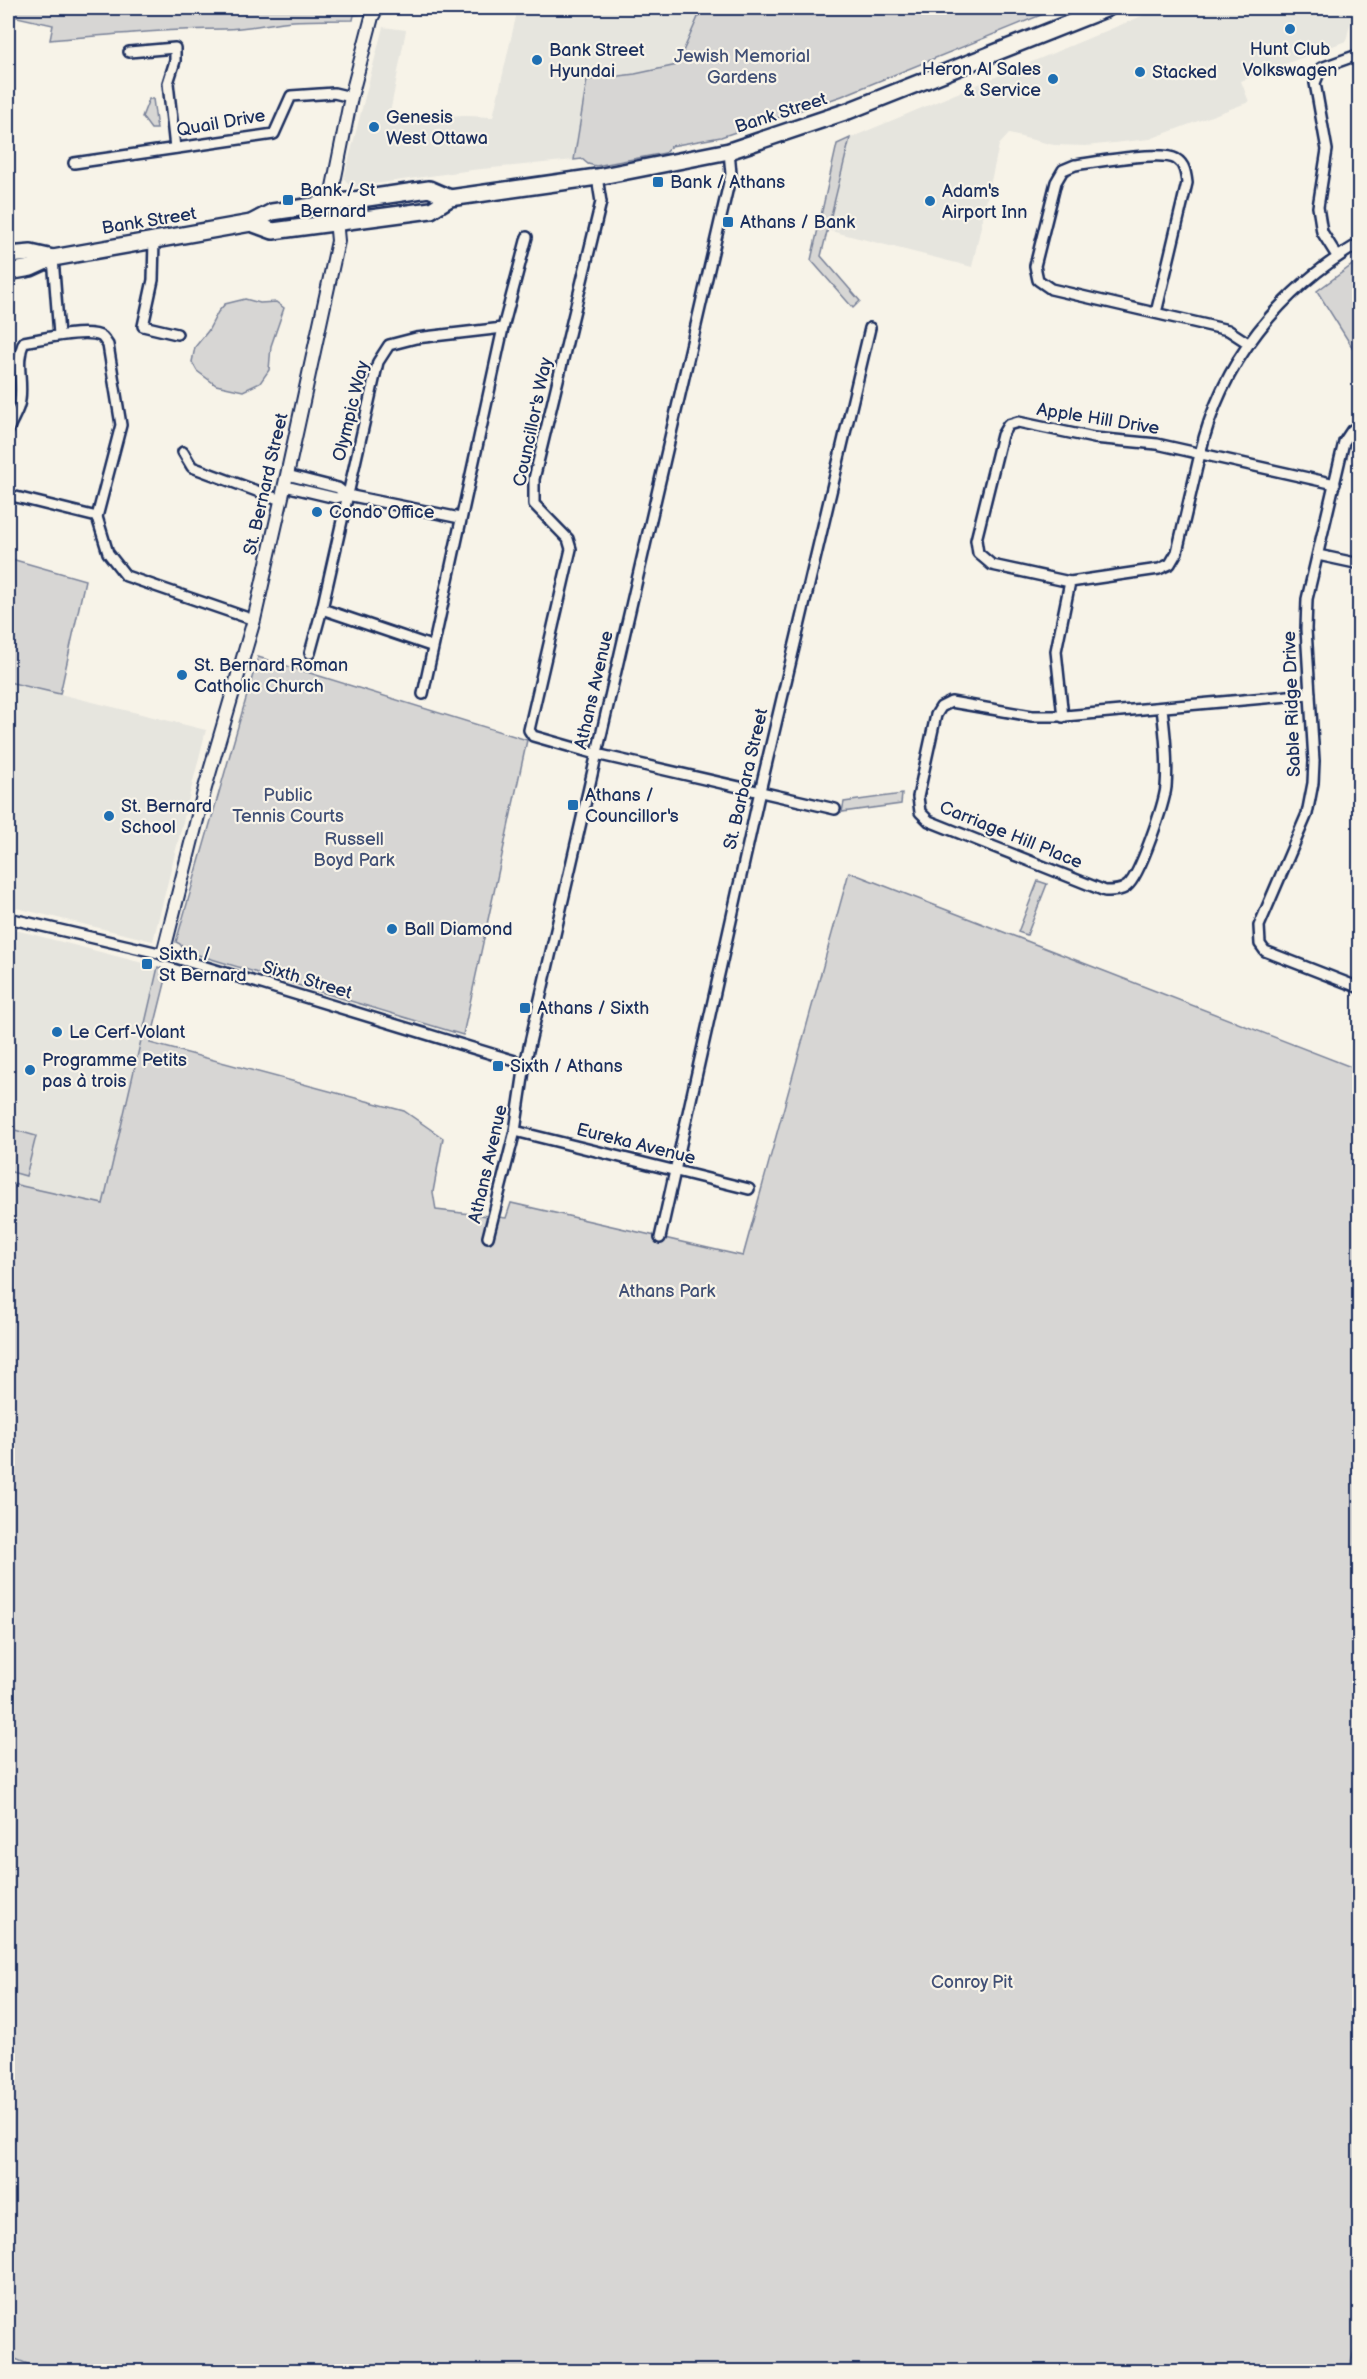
<svg xmlns="http://www.w3.org/2000/svg" width="1367" height="2379" font-family="'Balsamiq Sans',sans-serif">
<rect width="100%" height="100%" fill="#f7f3e8"/>
<filter id="ink" filterUnits="userSpaceOnUse"><feTurbulence type="fractalNoise" baseFrequency=".0167" numOctaves="2"/><feDisplacementMap in="SourceGraphic" scale="12" xChannelSelector="R" yChannelSelector="G"/><feConvolveMatrix kernelMatrix="1 2 1 2 8 2 1 2 1" color-interpolation-filters="sRGB"/></filter>
<g filter="url(#ink)">
<g fill="#e6e5de">
<polygon points="518,8 702,8 675,69 587,80 574,160 472,170 353,187 348,184 344,178 383,27 406,30 390,113 493,117"/>
<polygon points="1161,8 1354,8 1346,41 1241,81 1249,102 1150,139 1086,146 1054,145 1009,134 999,145 972,267 827,230 850,138"/>
<polygon points="8,558 85,580 60,694 206,730 153,941 8,906"/>
<polygon points="8,928 158,967 103,1204 8,1183"/>
</g>
<g fill="#d7d6d4" stroke="#798299" stroke-width="1.5">
<path d="M8 8H401L388 12 354 15 353 20C333 20 312 20 293 21 270 23 246 29 224 29 166 29 108 35 50 40L53 25 8 15Z"/>
<polygon points="702,8 1058,8 842,96 721,137 671,146 665,153 596,166 588,164 582,159 574,160 587,80 635,74 677,65"/>
<polygon points="149,99 153,99 157,129 151,129 142,117"/>
<polygon points="850,138 821,256 860,301 853,308 811,260 837,144"/>
<polygon points="1359,260 1359,351 1354,350 1317,291"/>
<polygon points="245,299 260,303 276,302 284,308 271,346 269,370 260,383 243,391 216,385 197,371 192,362 195,347 208,331 218,312 225,304"/>
<polygon points="8,558 85,580 60,694 8,682"/>
<polygon points="258,657 527,740 463,1035 185,951 180,944 176,942"/>
<polygon points="902,794 901,804 842,812 844,802"/>
<polygon points="849,872 1359,1070 1360,2327 1349,2371 47,2372 8,2356 8,1183 103,1204 158,967 168,971 150,1043 404,1111 443,1138 433,1192 436,1210 506,1218 511,1203 743,1256"/>
<polygon points="1038,881 1047,884 1027,935 1018,932"/>
<polygon points="8,1128 36,1136 26,1176 8,1171"/>
</g>
<g fill="none" stroke-linecap="round" stroke-linejoin="round">
<defs>
<g id="minor">
<polyline points="129,52 175,48 175,61 168,83 175,148"/>
<polyline points="74,163 274,134 291,96 334,93 351,97"/>
<polyline points="597,177 601,202 534,479 534,504 568,539 571,549 529,730 533,736 596,754 835,809"/>
<polyline points="154,240 153,280 143,326 177,334"/>
<polyline points="1337,256 1322,232 1318,207 1327,150 1315,83 1321,68 1360,54"/>
<polyline points="53,258 59,335"/>
<path d="M1156 313 1187 183C1186 175 1185 164 1176 159 1161 150 1096 162 1075 165L1063 170 1056 182 1035 266 1038 280 1051 289 1228 330 1248 343"/>
<polyline points="1360,426 1352,430 1344,442 1307,599 1306,629 1314,761 1313,783 1307,814 1259,926 1260,944 1265,951 1360,988"/>
<path d="M8 431C11 420 19 412 20 400 23 380 15 361 24 342 39 339 90 328 102 337 104 339 106 342 108 345L121 425 97 517 108 553 126 576 254 620"/>
<polyline points="183,452 192,467 281,500"/>
<path d="M1335 484 1157 444 1094 438 1018 422 1008 425 1002 435 976 540 978 553 992 565 1070 582 1159 569 1170 564 1177 552 1200 454C1221 362 1280 290 1360 243"/>
<polyline points="285,486 336,498 347,495 338,488 287,475"/>
<polyline points="8,495 97,517"/>
<polyline points="347,495 460,518"/>
<polyline points="1318,555 1360,564"/>
<polyline points="322,609 431,646"/>
<polyline points="310,653 322,609 378,362 389,345 416,338 503,328"/>
<polyline points="423,694 503,328 527,237"/>
<path d="M1162 708C1165 734 1168 761 1166 787 1164 804 1140 876 1127 886 1121 891 1113 891 1105 891L929 821 920 812 918 797 936 715 941 707 951 702 1032 716H1065L1310 694"/>
<polyline points="1063,717 1056,651 1070,582"/>
<polyline points="8,918 163,954 525,1064"/>
<polyline points="515,1131 749,1189"/>
<polyline points="488,1237 515,1131 525,1064 731,174 729,151"/>
<polyline points="660,1238 760,791 870,328"/>
</g>
<polyline id="tertiary" points="163,954 205,788 254,620 287,475 338,241 333,187 351,97 372,17 377,8"/>
<g id="primary">
<polyline points="251,223 273,231 431,210 450,198 597,177 729,151 848,111 1108,8"/>
<polyline points="8,255 31,253 53,258"/>
<polyline points="8,272 31,268 53,258 251,223 272,212 429,189 450,198"/>
</g>
</defs>
<use href="#minor" stroke="#1b2f5e" stroke-width="14"/>
<use href="#tertiary" stroke="#1b2f5e" stroke-width="16"/>
<use href="#primary" stroke="#1b2f5e" stroke-width="20"/>
<use href="#minor" stroke="#f7f3e8" stroke-width="9"/>
<use href="#tertiary" stroke="#f7f3e8" stroke-width="12"/>
<use href="#primary" stroke="#f7f3e8" stroke-width="15"/>
</g>
</g>
<g fill="#1f6fb2" stroke="#f7f3e8" stroke-width="2">
<circle cx="1290" cy="29" r="6"/>
<circle cx="537" cy="60" r="6"/>
<circle cx="1140" cy="72" r="6"/>
<circle cx="1053" cy="79" r="6"/>
<circle cx="374" cy="127" r="6"/>
<rect x="652" y="176" width="12" height="12" rx="3"/>
<rect x="282" y="194" width="12" height="12" rx="3"/>
<circle cx="930" cy="201" r="6"/>
<rect x="722" y="216" width="12" height="12" rx="3"/>
<circle cx="317" cy="512" r="6"/>
<circle cx="182" cy="675" r="6"/>
<rect x="567" y="799" width="12" height="12" rx="3"/>
<circle cx="109" cy="816" r="6"/>
<circle cx="392" cy="929" r="6"/>
<rect x="141" y="958" width="12" height="12" rx="3"/>
<rect x="519" y="1002" width="12" height="12" rx="3"/>
<circle cx="57" cy="1032" r="6"/>
<rect x="492" y="1060" width="12" height="12" rx="3"/>
<circle cx="30" cy="1070" r="6"/>
</g>
<g text-anchor="middle" dominant-baseline="central" stroke-width="4.5" stroke-linejoin="round" paint-order="stroke">
<g font-size="18" fill="#1b2f5e" stroke="#f7f3e8" text-anchor="start">
<text x="1290" y="49" text-anchor="middle">Hunt Club<tspan x="1290" dy="21">Volkswagen</tspan></text>
<text x="549" y="50">Bank Street<tspan x="549" dy="21">Hyundai</tspan></text>
<text x="1041" y="69" text-anchor="end">Heron Al Sales<tspan x="1041" dy="21">&amp; Service</tspan></text>
<text x="1152" y="72">Stacked</text>
<text x="386" y="117">Genesis<tspan x="386" dy="21">West Ottawa</tspan></text>
<text x="670" y="182">Bank / Athans</text>
<text x="300" y="190">Bank / St<tspan x="300" dy="21">Bernard</tspan></text>
<text x="942" y="191">Adam's<tspan x="942" dy="21">Airport Inn</tspan></text>
<text x="740" y="222">Athans / Bank</text>
<text x="329" y="512">Condo Office</text>
<text x="194" y="665">St. Bernard Roman<tspan x="194" dy="21">Catholic Church</tspan></text>
<text x="585" y="795">Athans /<tspan x="585" dy="21">Councillor's</tspan></text>
<text x="121" y="806">St. Bernard<tspan x="121" dy="21">School</tspan></text>
<text x="404" y="929">Ball Diamond</text>
<text x="159" y="954">Sixth /<tspan x="159" dy="21">St Bernard</tspan></text>
<text x="537" y="1008">Athans / Sixth</text>
<text x="69" y="1032">Le Cerf-Volant</text>
<text x="42" y="1060">Programme Petits<tspan x="42" dy="21">pas à trois</tspan></text>
<text x="510" y="1066">Sixth / Athans</text>
</g>
<g font-size="18" fill="#415076" stroke="#f7f3e8">
<text x="742" y="56">Jewish Memorial<tspan x="742" dy="21">Gardens</tspan></text>
<text x="288" y="795">Public<tspan x="288" dy="21">Tennis Courts</tspan></text>
<text x="354" y="839">Russell<tspan x="354" dy="21">Boyd Park</tspan></text>
<text x="667" y="1291">Athans Park</text>
<text x="972" y="1982">Conroy Pit</text>
</g>
<g font-size="18" fill="#1b2f5e" stroke="#f7f3e8">
<text transform="translate(781 113) rotate(-18)">Bank Street</text>
<text transform="translate(221 123) rotate(-10)">Quail Drive</text>
<text transform="translate(149 221) rotate(-9)">Bank Street</text>
<text transform="translate(351 411) rotate(-76)">Olympic Way</text>
<text transform="translate(1098 419) rotate(9)">Apple Hill Drive</text>
<text transform="translate(533 422) rotate(-78)">Councillor's Way</text>
<text transform="translate(266 484) rotate(-77)">St. Bernard Street</text>
<text transform="translate(594 690) rotate(-77)">Athans Avenue</text>
<text transform="translate(1292 704) rotate(-92)">Sable Ridge Drive</text>
<text transform="translate(746 779) rotate(-77)">St. Barbara Street</text>
<text transform="translate(1011 835) rotate(22)">Carriage Hill Place</text>
<text transform="translate(307 980) rotate(17)">Sixth Street</text>
<text transform="translate(636 1144) rotate(14)">Eureka Avenue</text>
<text transform="translate(488 1164) rotate(-77)">Athans Avenue</text>
</g>
</g>
<rect width="1367" height="2379" fill="none" stroke="#f7f3e8" stroke-width="30"/>
<rect x="15" y="15" width="1337" height="2349" fill="none" stroke="#1b2f5e" stroke-width="2" filter="url(#ink)"/>
</svg>
